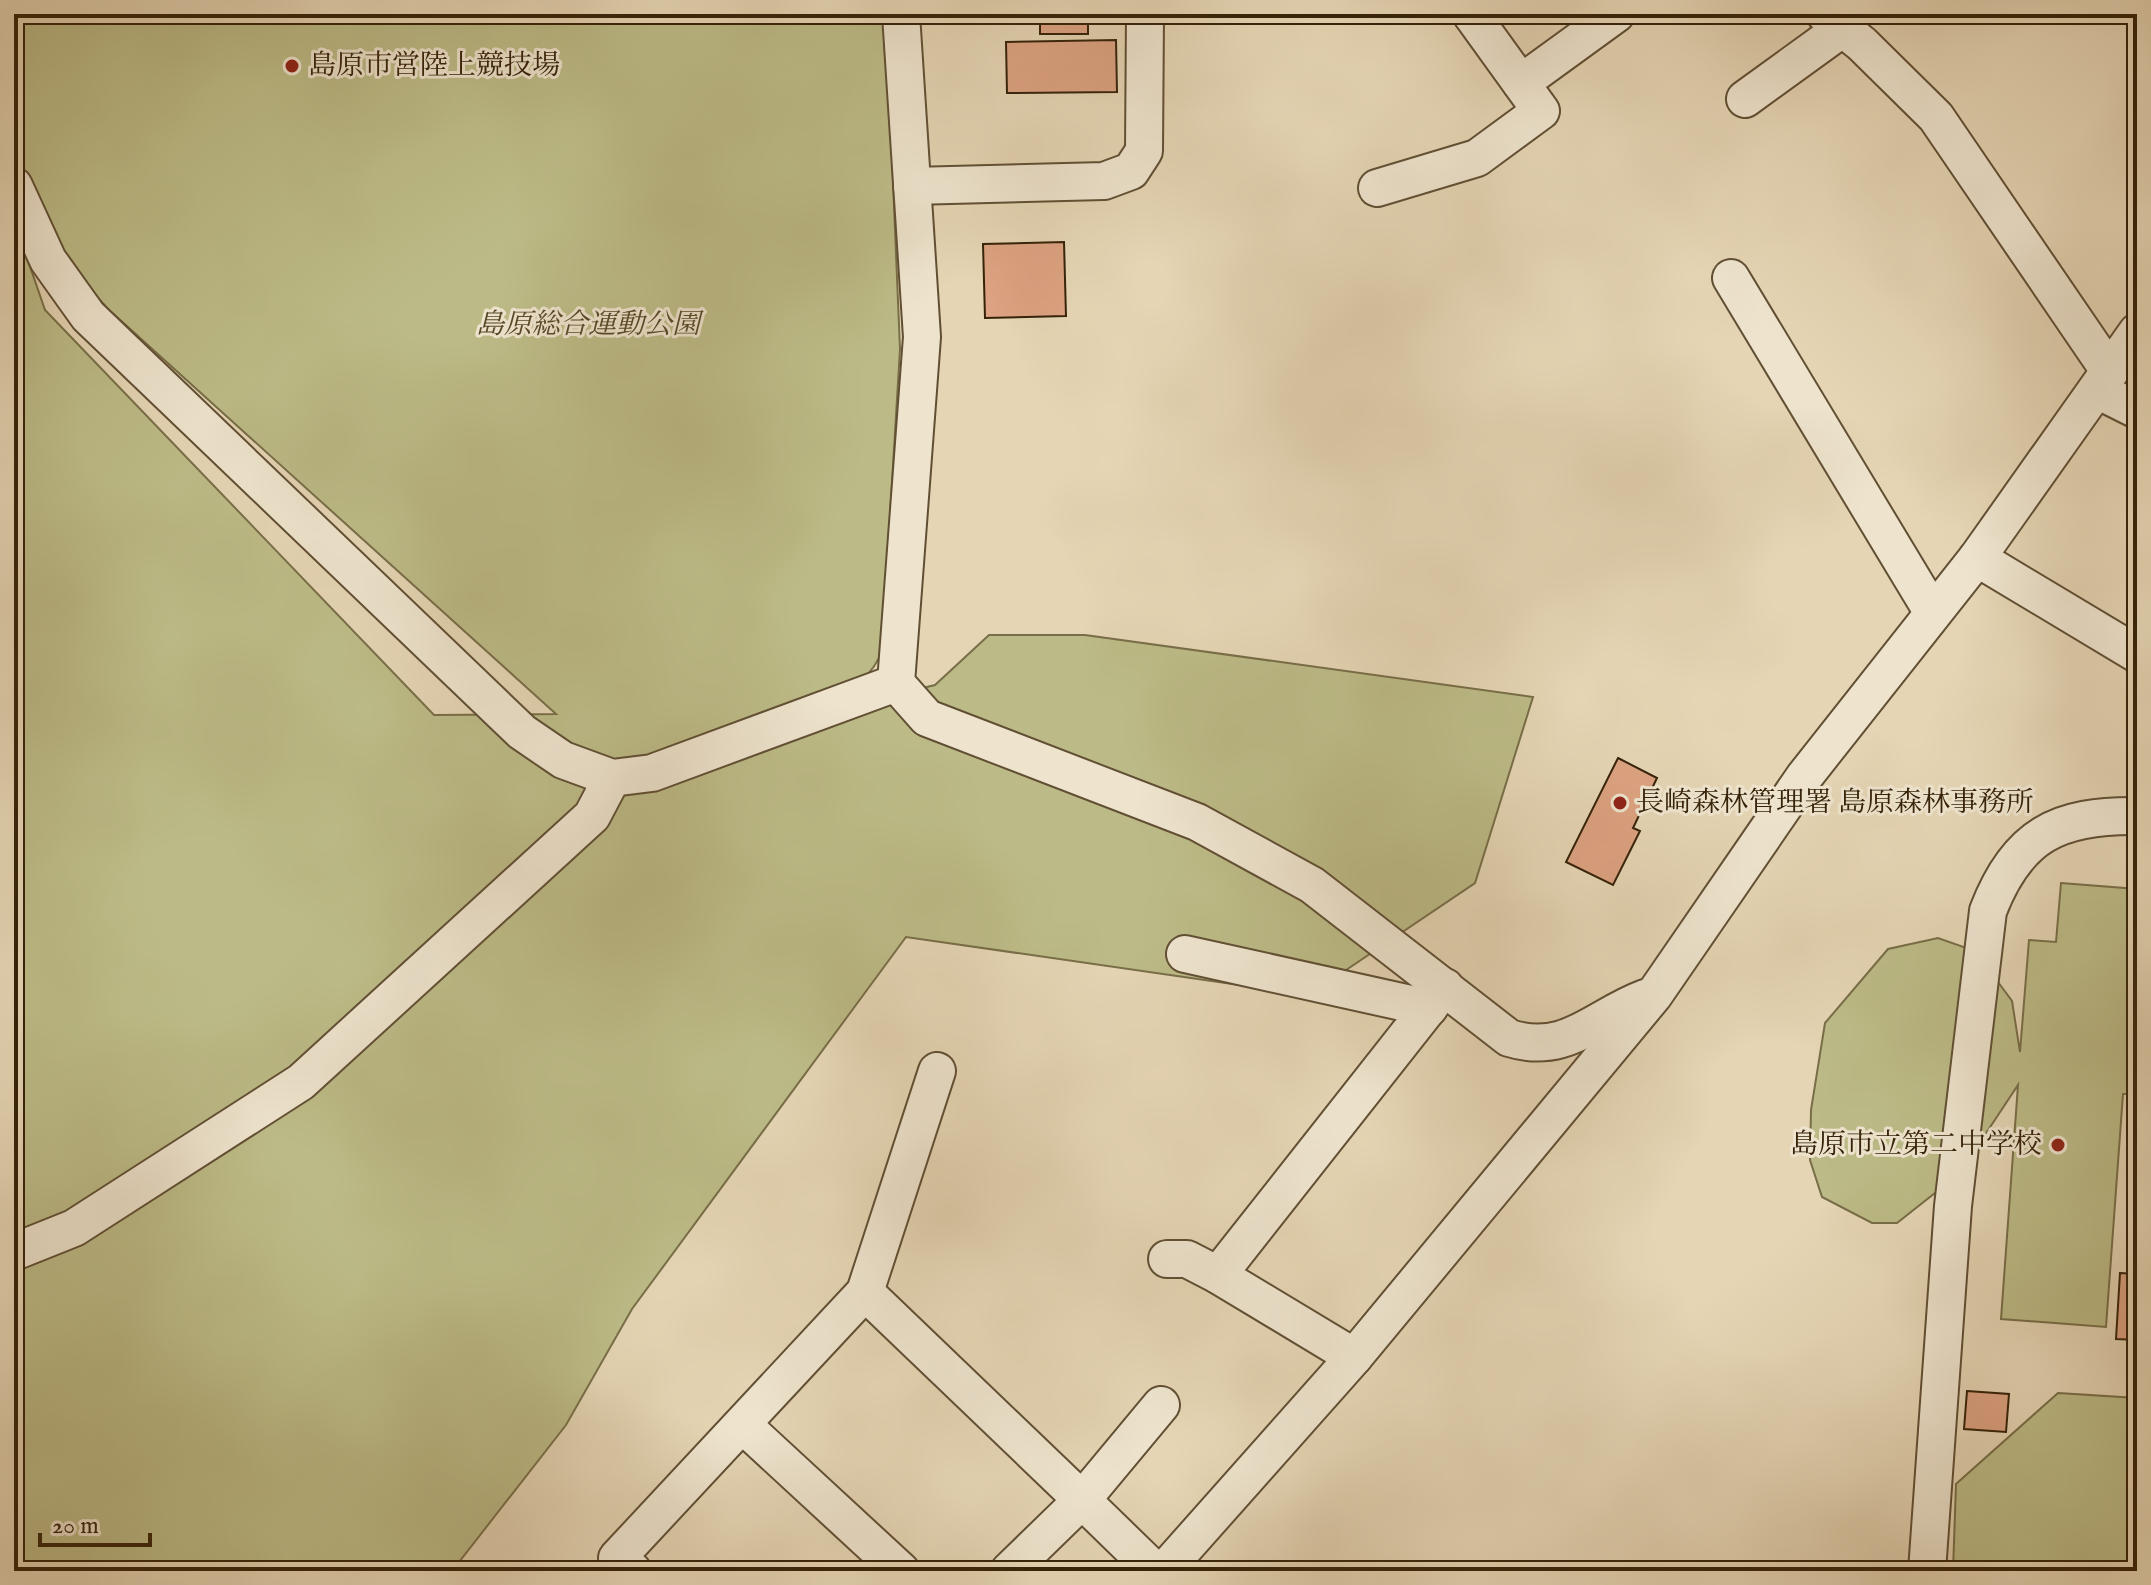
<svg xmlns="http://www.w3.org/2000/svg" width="2151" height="1585" font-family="'IM FELL English','Noto Serif JP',serif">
<rect width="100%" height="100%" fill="#e5d5b4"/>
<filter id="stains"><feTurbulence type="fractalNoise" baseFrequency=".0025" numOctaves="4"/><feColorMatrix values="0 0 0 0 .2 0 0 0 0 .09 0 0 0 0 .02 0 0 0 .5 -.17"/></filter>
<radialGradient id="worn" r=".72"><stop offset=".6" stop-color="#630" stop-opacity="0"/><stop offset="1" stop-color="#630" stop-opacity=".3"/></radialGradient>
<g fill="#bcbb87" stroke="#786e48" stroke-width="2">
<path d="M14 14H886L900 349 882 650C872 683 836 697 808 715L935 685 989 635H1085L1533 697 1475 883 1309 995 906 937 632 1309 566 1425 452 1571H14V220L45 310 434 715 556 714 108 309 61 256 14 152Z"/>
<polygon points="2061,883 2137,889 2137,1094 2123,1094 2106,1327 2001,1319 2018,1085 1959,1174 1897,1223 1872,1223 1822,1197 1810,1160 1811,1110 1825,1023 1888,949 1938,938 1975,951 2012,1001 2020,1052 2029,940 2056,942"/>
<polygon points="2058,1393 2137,1398 2137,1571 1953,1571 1956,1484"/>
</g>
<g fill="#dca281" stroke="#352209" stroke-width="2">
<rect x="1040" y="14" width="48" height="20"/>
<polygon points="1116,40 1117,92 1007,93 1006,42"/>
<polygon points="1064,242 1066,316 985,318 983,244"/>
<polygon points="1618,758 1657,778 1633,828 1640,831 1613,885 1566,862"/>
<polygon points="2120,1273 2137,1274 2137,1340 2116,1339"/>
<polygon points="1967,1391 2009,1394 2006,1432 1964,1429"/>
</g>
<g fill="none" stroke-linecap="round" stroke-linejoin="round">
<defs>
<g id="minor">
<path d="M901 14 922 337 896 683 927 718 1197 822 1312 885 1509 1038C1567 1056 1594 1017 1645 998"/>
<polyline points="1825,14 1862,44 1936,117 2110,372"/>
<polyline points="1521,83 1616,14"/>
<polyline points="1745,99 1843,28 1853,14"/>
<polyline points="14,186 48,260 88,316 522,732 563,760 612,778 652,773 896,683"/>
<polyline points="912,186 1104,181 1131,171 1144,151 1145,14"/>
<polyline points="1377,188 1477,158 1541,111 1471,14"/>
<polyline points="1731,278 1933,613"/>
<polyline points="2097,390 2137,410"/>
<polyline points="1977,558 2137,654"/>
<polyline points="1185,954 1429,1008"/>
<polyline points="14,1252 74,1228 301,1082 592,816 612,778"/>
<polyline points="1167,1259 1187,1259 1218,1275"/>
<polyline points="865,1292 1082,1500 1161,1405"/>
<polyline points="1354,1357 1218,1275 1445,987"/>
<polyline points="744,1426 901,1571"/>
<polyline points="633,1571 617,1558 865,1292 937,1071"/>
<polyline points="1009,1571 1082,1500 1155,1571"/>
<polyline points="1164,1571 1354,1357 1654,995 1804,777 1977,558 2137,332"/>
<path d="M1927 1571 1953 1206 1988 911C2017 835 2058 815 2137 816"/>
</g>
</defs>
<use href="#minor" stroke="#614f34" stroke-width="40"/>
<use href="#minor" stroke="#eee4ce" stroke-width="36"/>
</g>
<g fill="#8f2418" stroke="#eee4ce" stroke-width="3">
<circle cx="292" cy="66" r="8"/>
<circle cx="1620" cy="803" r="8"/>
<circle cx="2058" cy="1145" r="8"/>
</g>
<g text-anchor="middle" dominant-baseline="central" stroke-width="6" stroke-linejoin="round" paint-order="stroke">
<g font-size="28" fill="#352209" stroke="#eee4ce" text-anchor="start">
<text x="308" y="66">島原市営陸上競技場</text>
<text x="1636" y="803">長崎森林管理署 島原森林事務所</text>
<text x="2042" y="1145" text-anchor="end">島原市立第二中学校</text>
</g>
<g font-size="28" font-style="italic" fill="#574828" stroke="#eee4ce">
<text x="588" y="325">島原総合運動公園</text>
</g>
</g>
<rect width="2151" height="1585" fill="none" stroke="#e5d5b4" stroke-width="48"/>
<rect x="16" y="16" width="2119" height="1553" fill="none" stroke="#352209" stroke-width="4"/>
<rect x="24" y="24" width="2103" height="1537" fill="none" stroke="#352209" stroke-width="2"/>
<path d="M40 1533v12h110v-12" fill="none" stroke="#352209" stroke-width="4"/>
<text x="52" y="1533" font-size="24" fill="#352209" stroke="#eee4ce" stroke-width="6" paint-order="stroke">20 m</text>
<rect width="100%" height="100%" filter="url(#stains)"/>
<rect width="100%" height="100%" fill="url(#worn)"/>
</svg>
